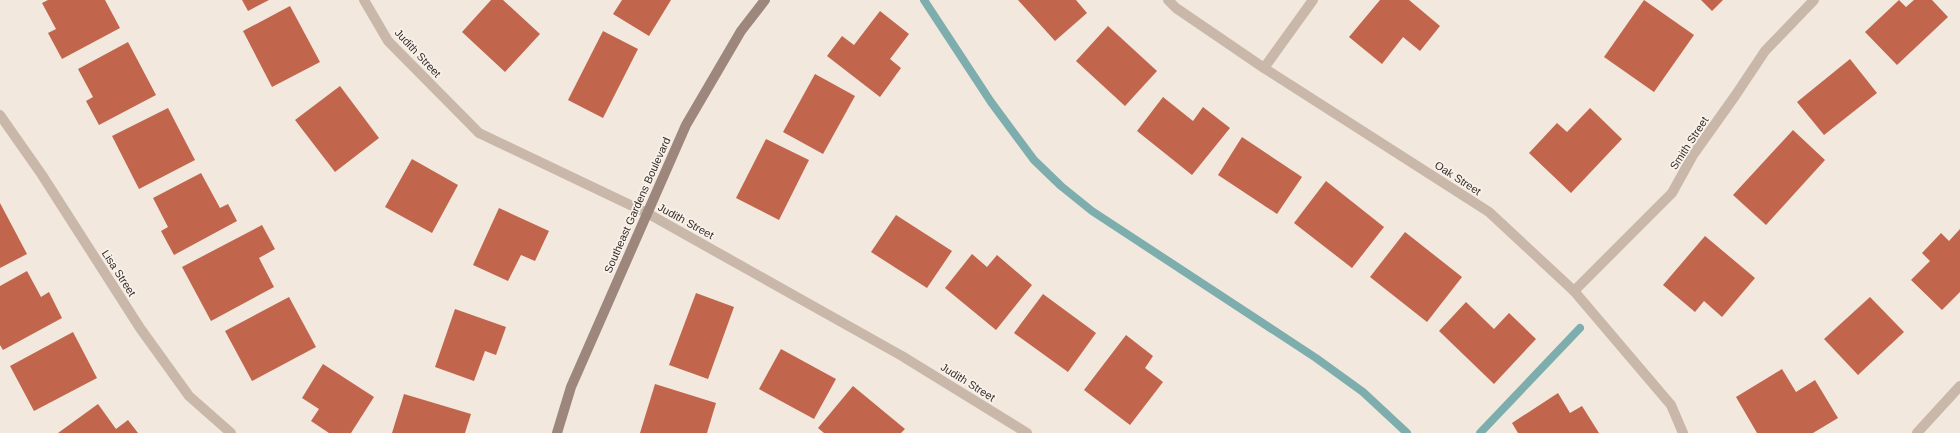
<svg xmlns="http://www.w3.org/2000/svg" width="1960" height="433" font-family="Helvetica,sans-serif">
<rect width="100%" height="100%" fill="#f2e8de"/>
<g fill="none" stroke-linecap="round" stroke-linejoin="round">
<g stroke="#7eadae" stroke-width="8">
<polyline points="924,0 991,102 1034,160 1061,186 1092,211 1316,358 1363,392 1407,433"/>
<polyline points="1480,433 1580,328"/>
</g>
</g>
<g fill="#c1664d">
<polygon points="48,0 105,0 120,28 62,59 48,33 56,29 42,3"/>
<polygon points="242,0 269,0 248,11"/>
<polygon points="491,0 503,0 540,34 505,72 462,32"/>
<polygon points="622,0 671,0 649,36 613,14"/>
<polygon points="1018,0 1076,0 1087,13 1055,41"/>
<polygon points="1380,0 1409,0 1440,26 1420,51 1403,37 1382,64 1349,37"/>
<polygon points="1644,0 1694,35 1654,92 1604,57"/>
<polygon points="1701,0 1723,0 1712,11"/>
<polygon points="1899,0 1906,7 1914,0 1932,0 1948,17 1897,65 1865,32"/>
<polygon points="290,6 320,62 272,87 243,31"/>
<polygon points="880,11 909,34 890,59 901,68 880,97 827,56 842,36 854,45"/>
<polygon points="1108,26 1157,71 1125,106 1076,61"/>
<polygon points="603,31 638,49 603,118 568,100"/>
<polygon points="128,42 156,95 99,125 86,101 93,97 78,69"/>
<polygon points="1850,59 1877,93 1824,135 1797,102"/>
<polygon points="815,74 855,96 823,154 783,132"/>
<polygon points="340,86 379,138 335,172 295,120"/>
<polygon points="1163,97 1193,121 1203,107 1230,128 1192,175 1137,131"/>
<polygon points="168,108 195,160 139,189 112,136"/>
<polygon points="1590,108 1622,139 1571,193 1529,153 1557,123 1567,132"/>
<polygon points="1793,130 1825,160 1766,225 1733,195"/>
<polygon points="1242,137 1302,177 1277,214 1218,175"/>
<polygon points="766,139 809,160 779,220 736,198"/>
<polygon points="412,159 458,185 432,233 385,207"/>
<polygon points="201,173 220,208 228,204 237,221 174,255 161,231 168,227 153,198"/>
<polygon points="1326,181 1384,227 1352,268 1294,223"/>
<polygon points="0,203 27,254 0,268"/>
<polygon points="499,208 549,231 535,261 521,255 508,281 473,265"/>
<polygon points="896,215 952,251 927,288 871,252"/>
<polygon points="262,225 275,249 259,258 274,287 211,321 182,267"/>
<polygon points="1960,229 1960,292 1942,310 1911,280 1930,261 1922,253 1941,233 1949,241"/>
<polygon points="1405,232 1462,277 1427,322 1370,277"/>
<polygon points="1705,236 1755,278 1722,317 1704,301 1695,312 1663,285"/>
<polygon points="972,254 987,267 997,255 1032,285 996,330 945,288"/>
<polygon points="27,271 41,297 49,292 62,318 3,350 0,345 0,286"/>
<polygon points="696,293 734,307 708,379 669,365"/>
<polygon points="1043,294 1096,333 1068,372 1014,333"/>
<polygon points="289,297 316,347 252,381 225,331"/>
<polygon points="1870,297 1904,332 1858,375 1824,339"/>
<polygon points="1466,302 1494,329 1509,313 1536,339 1494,384 1439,331"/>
<polygon points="455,309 506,327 496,355 485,351 474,381 435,367"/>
<polygon points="73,332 97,378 34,411 10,366"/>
<polygon points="1126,335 1153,356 1145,368 1163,382 1130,425 1084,390"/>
<polygon points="781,349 836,379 814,419 759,389"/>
<polygon points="323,364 374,397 351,433 329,433 311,421 319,409 302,398"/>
<polygon points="1782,369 1796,392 1815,380 1838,418 1813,433 1757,433 1736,397"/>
<polygon points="655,384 716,403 707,433 640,433"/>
<polygon points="853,386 905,429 901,433 824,433 818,428"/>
<polygon points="1558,393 1570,413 1582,406 1599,433 1518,433 1512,423"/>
<polygon points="404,394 471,414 465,433 392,433"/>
<polygon points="98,404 116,429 128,420 138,433 58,433"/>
</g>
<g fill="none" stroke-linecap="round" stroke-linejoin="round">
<g stroke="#c9b8aa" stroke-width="10">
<polyline points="364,0 388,41 479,133 647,213 902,356 1027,433"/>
<polyline points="1168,0 1176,8 1264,68 1489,212 1574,291 1671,405 1683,433"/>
<polyline points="1264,68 1313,0"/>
<polyline points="0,115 42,175 140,328 189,396 231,433"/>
<polyline points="1574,291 1672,193 1693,155 1735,96 1765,51 1814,0"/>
<polyline points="1917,433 1960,386"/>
</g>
<polyline stroke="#9d877c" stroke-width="10" points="557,433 571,387 686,125 741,31 765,0"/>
</g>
<g text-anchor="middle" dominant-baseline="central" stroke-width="3.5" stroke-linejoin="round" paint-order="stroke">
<g font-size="11" fill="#372d29" stroke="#f9f2eb">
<text transform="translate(418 53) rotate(47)">Judith Street</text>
<text transform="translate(1689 143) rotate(-57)">Smith Street</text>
<text transform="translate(1458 178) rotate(33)">Oak Street</text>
<text transform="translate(637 205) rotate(-66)">Southeast Gardens Boulevard</text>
<text transform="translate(686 221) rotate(29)">Judith Street</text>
<text transform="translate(119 273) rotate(57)">Lisa Street</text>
<text transform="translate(968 382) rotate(32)">Judith Street</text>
</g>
</g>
</svg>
